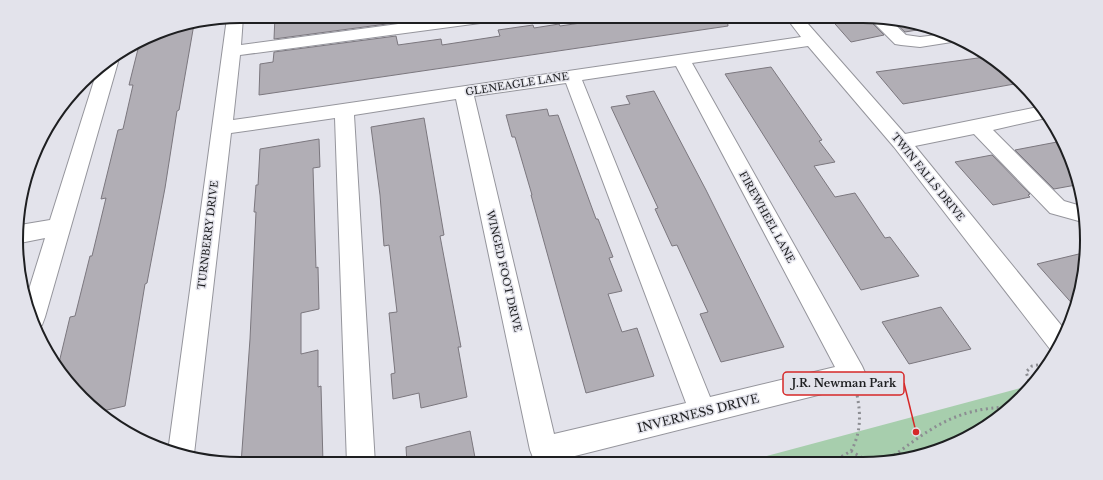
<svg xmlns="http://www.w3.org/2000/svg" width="1103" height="480" font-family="'Libre Baskerville',serif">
<rect width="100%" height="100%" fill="#e3e3eb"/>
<polygon fill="#a7cead" points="1032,385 1000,418 949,447 892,462 744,462"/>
<g fill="#b1aeb5" stroke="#7b777e">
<polygon points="275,16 393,16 394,23 274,39"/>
<polygon points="629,16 727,16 728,26 259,95 260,64 273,62 274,52 396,36 398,45 441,39 442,45 500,36 498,30 533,25 534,28 559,24 560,26"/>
<polygon points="828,16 870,17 872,23 884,35 851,42"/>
<polygon points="893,21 923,26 923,29 905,32"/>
<polygon points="194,24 179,110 177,111 165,188 147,283 145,284 125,406 98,412 92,409 58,367 70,317 75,316 90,256 92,256 106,198 101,199 118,130 123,129 133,85 129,85 139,45 168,28"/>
<polygon points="985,57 1011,72 1020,83 903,104 876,72"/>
<polygon points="771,67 822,140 819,141 835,162 814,166 835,197 855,193 885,238 890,237 919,276 861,290 725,74"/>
<polygon points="654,91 706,190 784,347 721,362 700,314 708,312 677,245 672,246 655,209 658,208 611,107 630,104 626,96"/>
<polygon points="547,109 549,116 558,115 596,219 598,219 613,257 609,258 622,291 608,294 622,332 637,328 654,376 586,393 531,195 532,195 515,137 512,137 506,115"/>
<polygon points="424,118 444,235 440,236 461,347 458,347 467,397 421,408 419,393 393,399 391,374 395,373 389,313 397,312 389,245 384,246 380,195 371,127"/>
<polygon points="319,139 320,167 313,168 316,268 318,267 319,309 301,313 301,354 318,350 318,387 321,386 323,464 241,464 250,339 256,212 254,212 256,185 258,185 260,149"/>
<polygon points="1057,142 1067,151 1076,185 1054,189 1015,150"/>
<polygon points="992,155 1030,194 1028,195 1030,197 993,205 955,162"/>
<polygon points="1083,253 1079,285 1076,308 1037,264"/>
<polygon points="941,307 971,349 909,364 882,322"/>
<polygon points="470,431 476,463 407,464 406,447"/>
</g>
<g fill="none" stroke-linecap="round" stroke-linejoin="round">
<defs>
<g id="minor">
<path d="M240 16 243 17 241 45 458 16H503L501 19 495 21 240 55 233 120 801 37 785 16H801L905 134 1038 107 1046 118 993 130 1064 201 1081 206 1086 223 1050 213 974 134 915 146 1065 330 1055 351 1050 349 894 147 808 46 692 63 862 366 866 375 862 384 547 463 534 460 530 450 456 99 354 115 375 464H347L335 118 231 133 194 454 193 456 168 452 227 18ZM676 66 835 367 710 397 582 80ZM566 83 686 403 554 434 474 96Z"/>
<polygon points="872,17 890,20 906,35 920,37 945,34 958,41 920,47 901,45 895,44 873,22 871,19"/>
<polygon points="115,58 118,62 45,317 42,325 36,326 26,299 45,238 20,243 20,225 50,220 98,68"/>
</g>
</defs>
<use href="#minor" stroke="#95959c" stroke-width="2"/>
<g stroke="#8c8d92" stroke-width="3" stroke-dasharray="2 3.5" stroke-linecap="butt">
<polyline points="1031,386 1026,372 1032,366 1048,363"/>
<path d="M851 451C861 433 861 415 857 395"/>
<polyline points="832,462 851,451 869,462"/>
<path d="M885 462C929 430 953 408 1010 407"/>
</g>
<use href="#minor" fill="#fff" fill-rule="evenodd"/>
</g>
<g text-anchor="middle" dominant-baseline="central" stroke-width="3" stroke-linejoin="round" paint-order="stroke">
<g font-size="10" fill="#1e1f21" stroke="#e3e3eb">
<text transform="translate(517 84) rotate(-9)">GLENEAGLE LANE</text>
<text transform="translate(928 177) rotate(51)">TWIN FALLS DRIVE</text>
<text transform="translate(767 217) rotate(61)">FIREWHEEL LANE</text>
<text transform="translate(208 235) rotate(-83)">TURNBERRY DRIVE</text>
<text transform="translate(504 271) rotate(77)">WINGED FOOT DRIVE</text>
</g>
<g font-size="12" fill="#1e1f21" stroke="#e3e3eb">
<text transform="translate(698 413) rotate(-14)">INVERNESS DRIVE</text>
</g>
</g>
<path d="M0 0H1103V480H0ZM240 23H863A217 217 0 0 1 1080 240V240A217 217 0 0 1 863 457H240A217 217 0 0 1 23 240V240A217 217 0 0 1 240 23Z" fill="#e3e3eb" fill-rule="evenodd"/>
<path fill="none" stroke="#1e1f21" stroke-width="2" d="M240 23H863A217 217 0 0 1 1080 240V240A217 217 0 0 1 863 457H240A217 217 0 0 1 23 240V240A217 217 0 0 1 240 23Z"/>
<path fill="none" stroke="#d62828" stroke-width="1.5" d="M916 432L904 383"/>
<circle fill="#d62828" stroke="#e3e3eb" stroke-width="1.5" cx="916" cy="432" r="4"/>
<rect fill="#e3e3eb" stroke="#d62828" stroke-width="1.5" x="783" y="372" width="121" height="23" rx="4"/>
<g font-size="11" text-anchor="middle" font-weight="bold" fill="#1e1f21">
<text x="844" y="387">J.R. Newman Park</text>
</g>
</svg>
